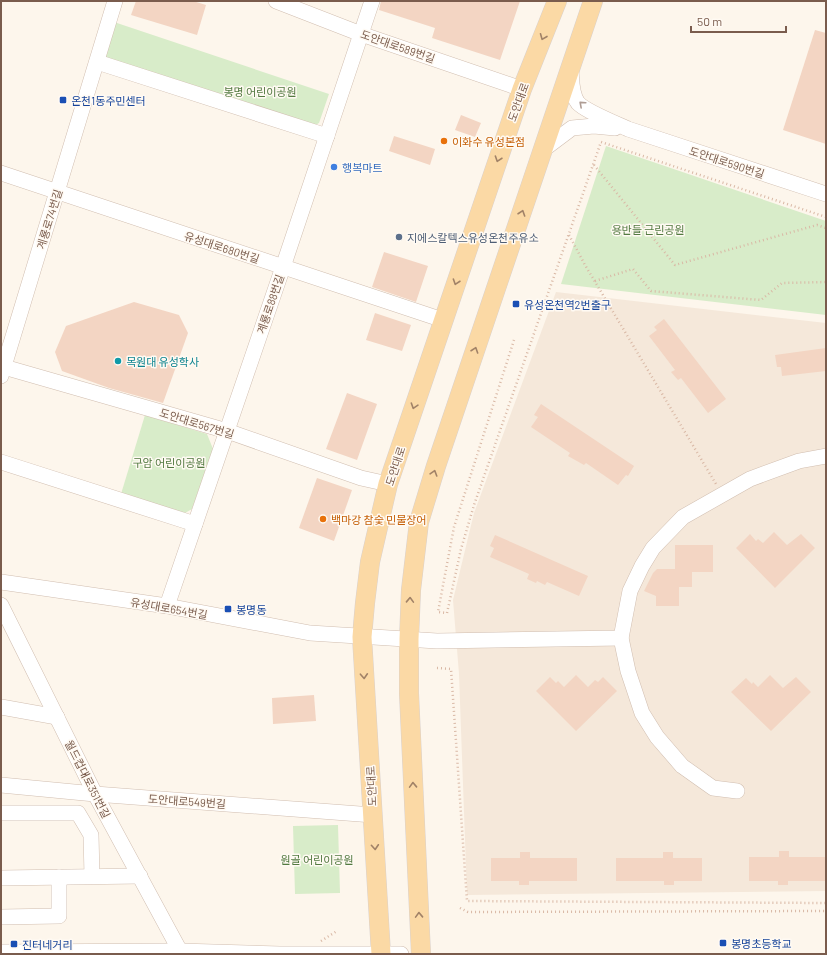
<svg xmlns="http://www.w3.org/2000/svg" width="827" height="955" font-family="Barlow,'Noto Sans KR',sans-serif">
<rect width="100%" height="100%" fill="#fdf6ec"/>
<polygon fill="#f5e8da" points="556,292 826,323 826,891 467,895 459,674 453,600 474,513"/>
<g fill="#d8ecc9">
<polygon points="114,22 329,94 319,123 310,128 102,58"/>
<polygon points="606,146 826,221 826,315 561,284"/>
<polygon points="145,415 207,434 213,449 192,509 185,513 121,494"/>
<polygon points="338,825 340,893 295,894 293,826"/>
</g>
<g fill="#f3d5c3">
<polygon points="136,1 193,1 206,5 197,35 131,15"/>
<polygon points="381,1 520,1 500,60 432,38 435,28 379,10"/>
<polygon points="815,30 826,33 826,144 783,130"/>
<polygon points="461,115 481,123 475,137 455,130"/>
<polygon points="394,136 435,149 430,165 389,151"/>
<polygon points="384,252 428,266 416,302 372,287"/>
<polygon points="134,302 179,315 188,333 163,403 109,388 62,371 55,352 66,326"/>
<polygon points="375,313 411,325 402,351 366,340"/>
<polygon points="664,319 726,399 708,413 681,378 678,380 671,372 675,370 649,336 657,330 654,327"/>
<polygon points="826,348 826,371 782,376 781,367 777,367 775,355"/>
<polygon points="347,393 377,404 357,460 326,449"/>
<polygon points="541,404 634,466 628,476 626,475 618,485 586,463 584,465 568,456 570,453 531,427 538,417 534,415"/>
<polygon points="317,478 352,490 334,541 299,528"/>
<polygon points="774,532 787,545 801,534 815,548 775,588 736,548 750,534 756,541 758,539 763,543"/>
<polygon points="495,535 588,576 579,596 547,582 545,585 537,581 536,583 527,579 529,574 490,557 494,548 490,546"/>
<polygon points="675,545 713,545 713,572 692,572 692,587 679,587 679,606 656,606 656,596 644,591 653,573 657,569 675,569"/>
<polygon points="576,675 588,687 595,680 598,682 603,677 617,691 576,731 536,691 550,677 556,683 558,681 564,687"/>
<polygon points="770,675 783,688 796,677 811,692 771,731 731,692 746,678 752,684 753,682 758,687"/>
<polygon points="314,695 316,721 273,724 272,698"/>
<polygon points="779,851 789,851 789,857 826,857 826,881 788,881 788,885 778,885 778,881 749,881 749,857 779,857"/>
<polygon points="520,852 530,852 530,858 577,858 577,881 529,881 529,885 519,885 519,881 491,881 491,858 520,858"/>
<polygon points="663,852 673,852 673,858 702,858 702,881 674,881 674,885 664,885 664,881 616,881 616,858 663,858"/>
</g>
<g fill="none" stroke-linecap="round" stroke-linejoin="round">
<defs>
<g id="minor">
<polyline points="276,1 361,34 522,89"/>
<polyline points="97,62 327,136"/>
<path d="M571 70C572 80 571 94 578 103 585 111 617 124 628 129L826 194"/>
<polyline points="544,149 572,128 594,126 615,128"/>
<polyline points="1,173 443,320"/>
<polyline points="4,367 227,431 361,478 388,484"/>
<polyline points="1,376 115,1"/>
<polyline points="1,462 195,524"/>
<polyline points="1,582 167,606 310,633 437,641 621,638 630,591 642,566 653,548 683,517 750,479 799,461 826,456"/>
<polyline points="1,605 95,794 180,951"/>
<polyline points="167,606 283,267 372,1"/>
<polyline points="621,638 628,671 642,713 657,737 682,766 713,788 737,791"/>
<polyline points="1,707 57,717"/>
<polyline points="1,785 95,794 373,815"/>
<polyline points="1,813 78,813 91,835 92,876"/>
<polyline points="1,878 140,876"/>
<polyline points="1,917 59,916 59,877"/>
<polyline points="1,952 180,951 280,954 401,954"/>
</g>
<g id="major">
<polyline points="381,954 362,637 365,603 370,562 388,484 522,89 557,1"/>
<polyline points="421,954 409,693 409,639 411,590 419,522 436,466 593,1"/>
</g>
</defs>
<use href="#minor" stroke="#d1beb0" stroke-width="16"/>
<use href="#major" stroke="#dad1cd" stroke-width="20"/>
<g stroke="#d9b8a5" stroke-width="2.5" stroke-dasharray="1 3" stroke-linecap="butt">
<polyline points="594,165 675,265 817,225 826,228"/>
<polyline points="569,235 585,265 716,484"/>
<polyline points="595,281 633,269 651,291 761,300 782,283 826,282"/>
<polyline points="514,340 454,527 438,612 447,613 461,549 474,505 601,142 826,217"/>
<polyline points="437,668 451,669 467,901 826,903"/>
<polyline points="460,908 468,912 826,911"/>
<polyline points="321,941 337,931"/>
</g>
<use href="#minor" stroke="#fff" stroke-width="15"/>
<use href="#major" stroke="#fbd9a5" stroke-width="19"/>
</g>
<defs><path id="oneway-chevron" d="M-2-3.5L2.5 0L-2 3.5" fill="none" stroke-width="1.6" stroke-linecap="round" stroke-linejoin="round"/></defs>
<g stroke="#a18267">
<use href="#oneway-chevron" transform="translate(543 37) rotate(112)"/>
<use href="#oneway-chevron" transform="translate(498 159) rotate(109)"/>
<use href="#oneway-chevron" transform="translate(522 213) rotate(-71)"/>
<use href="#oneway-chevron" transform="translate(456 282) rotate(109)"/>
<use href="#oneway-chevron" transform="translate(475 350) rotate(-71)"/>
<use href="#oneway-chevron" transform="translate(414 406) rotate(108)"/>
<use href="#oneway-chevron" transform="translate(434 473) rotate(-73)"/>
<use href="#oneway-chevron" transform="translate(410 600) rotate(-88)"/>
<use href="#oneway-chevron" transform="translate(364 676) rotate(87)"/>
<use href="#oneway-chevron" transform="translate(413 785) rotate(-92)"/>
<use href="#oneway-chevron" transform="translate(375 847) rotate(86)"/>
<use href="#oneway-chevron" transform="translate(419 915) rotate(-92)"/>
</g>
<use stroke="#af9d94" href="#oneway-chevron" transform="translate(582 104) rotate(-138)"/>
<g fill="#1a4fb4" stroke="#fffaf3" stroke-width="1.5">
<rect x="59" y="96" width="8" height="8" rx="2"/>
<rect x="512" y="300" width="8" height="8" rx="2"/>
<rect x="224" y="605" width="8" height="8" rx="2"/>
<rect x="719" y="939" width="8" height="8" rx="2"/>
<rect x="10" y="940" width="8" height="8" rx="2"/>
</g>
<g fill="#e8710a" stroke="#fffaf3" stroke-width="1.5">
<circle cx="444" cy="141" r="4"/>
<circle cx="323" cy="519" r="4"/>
</g>
<circle fill="#3f7fe0" stroke="#fffaf3" stroke-width="1.5" cx="334" cy="167" r="4"/>
<circle fill="#5c6f8a" stroke="#fffaf3" stroke-width="1.5" cx="399" cy="237" r="4"/>
<circle fill="#0f9aa8" stroke="#fffaf3" stroke-width="1.5" cx="118" cy="361" r="4"/>
<g text-anchor="middle" dominant-baseline="central" stroke-width="3" stroke-linejoin="round" paint-order="stroke">
<g font-size="11" fill="#7a5c4d" stroke="#fffaf3">
<text transform="translate(398 46) rotate(19)">도안대로589번길</text>
<text transform="translate(518 102) rotate(-70)">도안대로</text>
<text transform="translate(727 162) rotate(18)">도안대로590번길</text>
<text transform="translate(49 219) rotate(-73)">계룡로74번길</text>
<text transform="translate(222 247) rotate(18)">유성대로680번길</text>
<text transform="translate(270 304) rotate(-71)">계룡로88번길</text>
<text transform="translate(197 423) rotate(17)">도안대로567번길</text>
<text transform="translate(395 466) rotate(-72)">도안대로</text>
<text transform="translate(169 608) rotate(10)">유성대로654번길</text>
<text transform="translate(88 779) rotate(63)">월드컵대로351번길</text>
<text transform="translate(371 786) rotate(-93)">도안대로</text>
<text transform="translate(187 801) rotate(4)">도안대로549번길</text>
</g>
<g font-size="11" fill="#537a41" stroke="#fffaf3">
<text x="260" y="91">봉명 어린이공원</text>
<text x="648" y="229">용반들 근린공원</text>
<text x="169" y="462">구암 어린이공원</text>
<text x="317" y="859">원골 어린이공원</text>
</g>
<g font-size="11" fill="#164399" stroke="#fffaf3" text-anchor="start">
<text x="71" y="100">온천1동주민센터</text>
<text x="524" y="304">유성온천역2번출구</text>
<text x="236" y="609">봉명동</text>
<text x="731" y="943">봉명초등학교</text>
<text x="22" y="944">진터네거리</text>
</g>
<g font-size="11" fill="#c56008" stroke="#fffaf3" text-anchor="start">
<text x="452" y="141">이화수 유성본점</text>
<text x="331" y="519">백마강 참숯 민물장어</text>
</g>
<g font-size="11" fill="#366cbe" stroke="#fffaf3" text-anchor="start">
<text x="342" y="167">행복마트</text>
</g>
<g font-size="11" fill="#4e5e75" stroke="#fffaf3" text-anchor="start">
<text x="407" y="237">지에스칼텍스유성온천주유소</text>
</g>
<g font-size="11" fill="#0d838f" stroke="#fffaf3" text-anchor="start">
<text x="126" y="361">목원대 유성학사</text>
</g>
</g>
<rect width="827" height="955" fill="none" stroke="#7a5c4d" stroke-width="4"/>
<path d="M691 26v6h95v-6" fill="none" stroke="#7a5c4d" stroke-width="2"/>
<text x="697" y="26" font-size="12" fill="#7a5c4d" stroke="#fffaf3" stroke-width="3" paint-order="stroke">50 m</text>
</svg>
